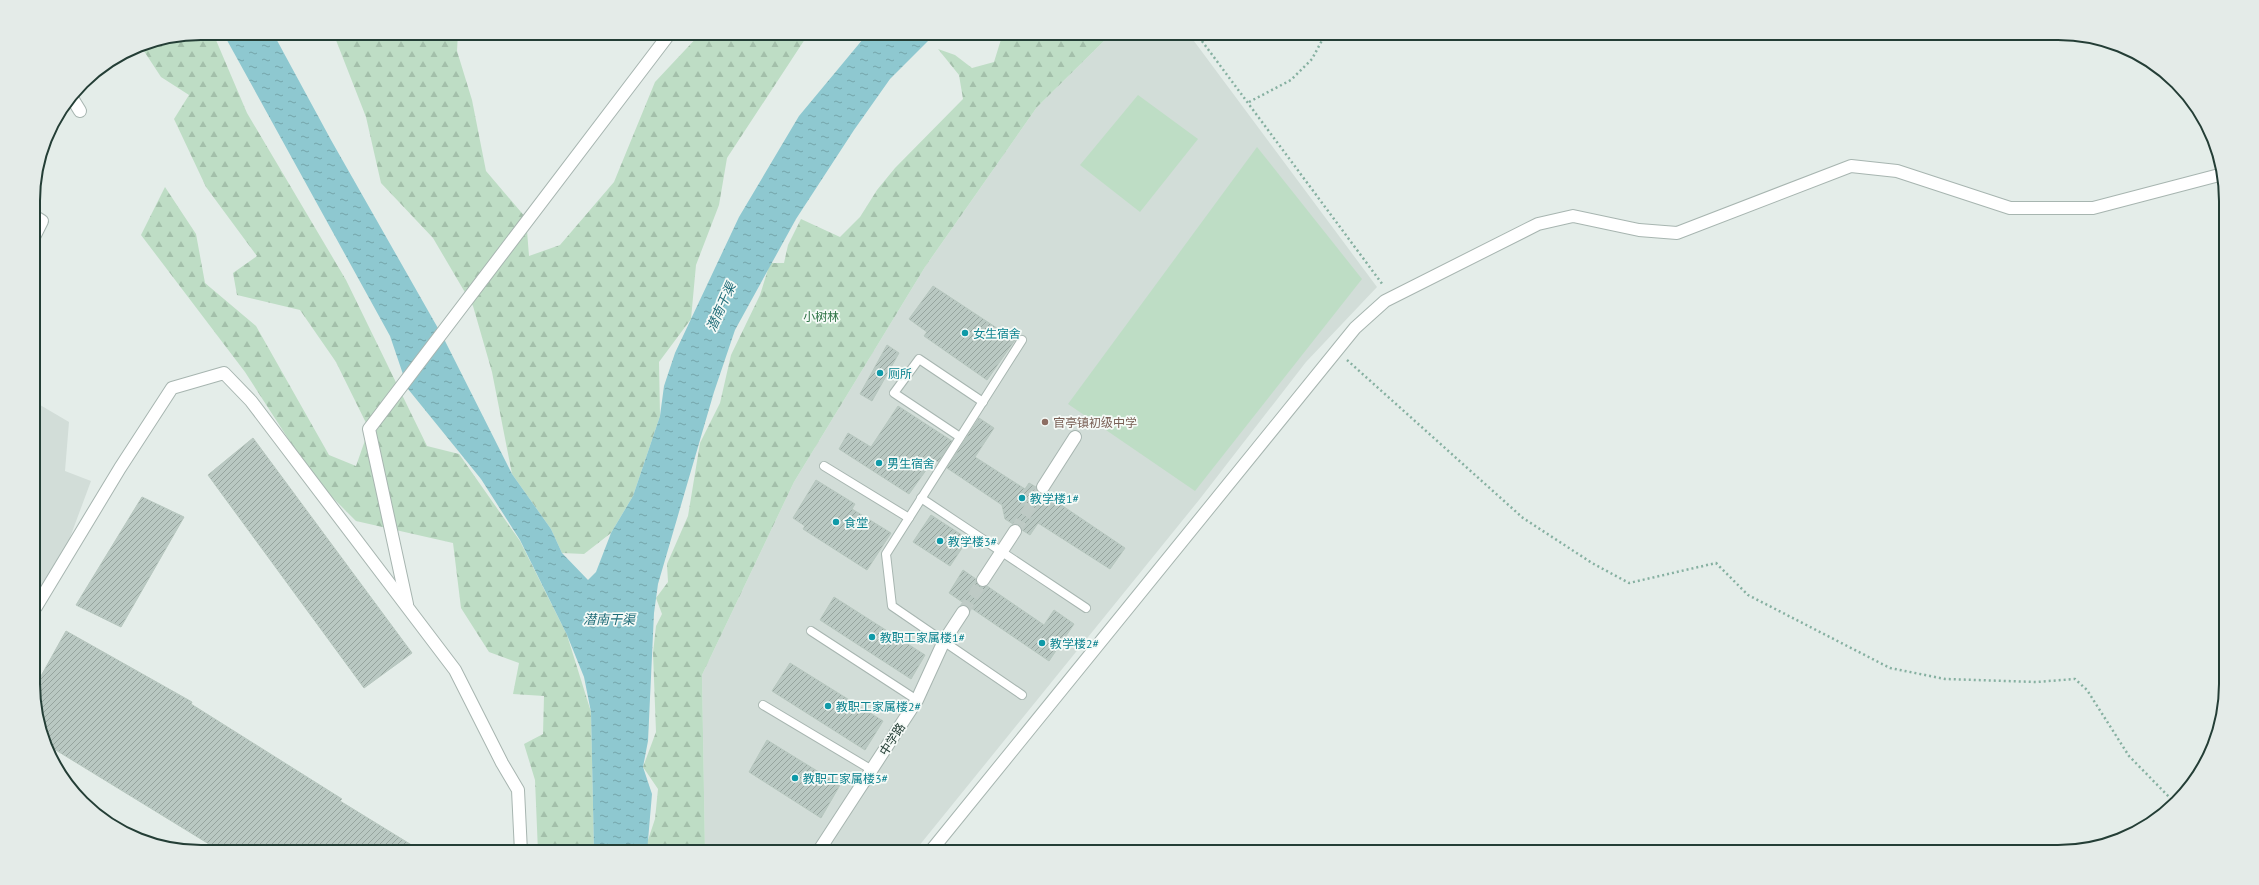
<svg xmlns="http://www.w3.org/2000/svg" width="2259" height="885" font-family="'PT Sans','Noto Sans SC',sans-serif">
<defs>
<pattern id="forest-firs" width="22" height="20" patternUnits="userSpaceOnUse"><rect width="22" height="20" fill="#beddc5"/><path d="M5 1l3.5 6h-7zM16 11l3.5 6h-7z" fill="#a3bfaa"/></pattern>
<pattern id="water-ripples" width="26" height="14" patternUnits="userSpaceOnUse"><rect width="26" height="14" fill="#8ec8d0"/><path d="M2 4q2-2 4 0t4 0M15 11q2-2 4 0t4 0" fill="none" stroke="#74a4aa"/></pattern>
<pattern id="building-hatch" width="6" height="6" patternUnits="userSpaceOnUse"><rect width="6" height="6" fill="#b9c8c2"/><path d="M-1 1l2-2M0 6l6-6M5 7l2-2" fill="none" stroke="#96a49e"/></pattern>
</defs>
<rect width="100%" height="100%" fill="#e4ede9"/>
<g fill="#d2ddd8">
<polygon points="1112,33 1188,33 1377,287 1306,362 1199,500 914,852 705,852 702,675 794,482 925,267 1037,107"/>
<polygon points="35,402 69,422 65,471 91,481 65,551 36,597"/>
</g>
<g fill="url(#forest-firs)">
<polygon points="201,33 213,33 247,113 346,280 427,446 459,454 520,541 567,635 591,712 594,852 538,852 535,780 524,744 543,734 544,696 513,694 519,663 489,652 461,608 453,543 356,521 315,480 245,372 141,235 165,187 196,234 205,283 256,326 329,455 356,466 369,429 336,362 300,310 237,295 233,273 257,256 206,187 174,119 189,95 161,77 140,45"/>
<polygon points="330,33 458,33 457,51 472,100 486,171 526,218 529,256 560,245 614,182 655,82 701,33 809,33 727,158 719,205 696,265 691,319 659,362 660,416 633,496 611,533 584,554 562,553 551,529 512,474 492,372 473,306 433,238 381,183 366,117 334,35"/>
<polygon points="1003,33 1112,33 1037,107 925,267 794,482 702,675 705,852 644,852 655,819 658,789 643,767 656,732 653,653 656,626 662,614 656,598 668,582 667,564 688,516 700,443 720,403 731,355 760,295 770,263 784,263 788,245 801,219 840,237 860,217 877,190 895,168 963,99 959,75 938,49 955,55 972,68 994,62"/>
</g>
<g fill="#beddc5">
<polygon points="1138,95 1198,139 1140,212 1080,165"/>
<polygon points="1257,147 1362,279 1195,491 1068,404"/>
</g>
<polygon fill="url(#water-ripples)" points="223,33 273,33 331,140 443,337 512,474 551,529 562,553 588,580 596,572 611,533 633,496 660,416 664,386 675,353 739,217 799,116 868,33 936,33 890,79 854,130 796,219 735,330 714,392 658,584 654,613 648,741 643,767 652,794 647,852 594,852 591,712 584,677 567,635 520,540 481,479 408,389 390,336"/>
<g fill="url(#building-hatch)" stroke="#b7c7bf">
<polygon points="933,286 1015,340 987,380 924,336 927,332 909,319"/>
<polygon points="887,345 899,353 872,401 860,394"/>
<polygon points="898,406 952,441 938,462 934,459 909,494 839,449 848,433 871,447"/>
<polygon points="979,418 994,428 975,457 1025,489 1029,483 1036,487 1039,493 1045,494 1125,548 1110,569 1038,523 1030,535 1022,530 1019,525 1013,524 1005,519 1002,505 947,468"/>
<polygon points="253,438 412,653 364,688 208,475"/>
<polygon points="816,480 855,504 852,509 891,533 867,570 803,529 805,526 793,518"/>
<polygon points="142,497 184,517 121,627 76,605"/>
<polygon points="931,515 968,539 950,566 913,542"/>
<polygon points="963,570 976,579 979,586 987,586 1044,625 1054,610 1074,624 1049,661 949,593"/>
<polygon points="834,597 925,655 911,679 820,620"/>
<polygon points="66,631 192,702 191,704 342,799 340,801 423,852 222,852 46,744 36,717 36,685"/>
<polygon points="790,663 883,721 865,750 772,691"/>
<polygon points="767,740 840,785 821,818 749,772"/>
</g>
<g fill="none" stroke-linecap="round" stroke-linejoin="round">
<g stroke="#becac5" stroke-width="12" stroke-dasharray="12 6" stroke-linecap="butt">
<polyline points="1015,531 1043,487"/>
<polyline points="963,612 983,580"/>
</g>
<defs>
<g id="service">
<polyline points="960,437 894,393 919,359 983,402"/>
<polyline points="824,466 909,518"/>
<polyline points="921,498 1086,608"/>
<polyline points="811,631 917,700"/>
<polyline points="1022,695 892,606 886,554 1022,340"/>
<polyline points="763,705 872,770"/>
</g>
<g id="minor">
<polyline points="72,98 80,111"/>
<polyline points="34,216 42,221 34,237"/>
<polyline points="1043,487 1075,437"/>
<polyline points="983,580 1015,531"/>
<polyline points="407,604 369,429 670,33"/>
<polyline points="36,607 120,468 172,388 224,373 251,401 455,670 502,763 518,790 521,852"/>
<polyline points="818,852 917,700 944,641 963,612"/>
<polyline points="930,852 1355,328 1385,301 1538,224 1573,216 1639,230 1677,233 1851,166 1897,171 2010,208 2093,208 2223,174"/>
</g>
</defs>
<use href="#service" stroke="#a7b5b0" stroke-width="10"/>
<use href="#minor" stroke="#a7b5b0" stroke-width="14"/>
<g stroke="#86b0a1" stroke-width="2.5" stroke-dasharray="2 3" stroke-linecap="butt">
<polyline points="1196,33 1383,285"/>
<polyline points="1249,102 1291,80 1312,59 1326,33"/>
<polyline points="1347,360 1523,518 1592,563 1629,583 1716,563 1748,595 1890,668 1945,679 2036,682 2075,679 2087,690 2129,756 2175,803"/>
</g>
<use href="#service" stroke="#fff" stroke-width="8"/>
<use href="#minor" stroke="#fff" stroke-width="12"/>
</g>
<g fill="#0f9aa8" stroke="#f5faf7" stroke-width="1.5">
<circle cx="965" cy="333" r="4"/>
<circle cx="880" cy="373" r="4"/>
<circle cx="879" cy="463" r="4"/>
<circle cx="1022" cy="498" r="4"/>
<circle cx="836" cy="522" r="4"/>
<circle cx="940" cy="541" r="4"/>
<circle cx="872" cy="637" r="4"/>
<circle cx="1042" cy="643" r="4"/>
<circle cx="828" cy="706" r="4"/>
<circle cx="795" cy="778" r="4"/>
</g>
<circle fill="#8d6e63" stroke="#f5faf7" stroke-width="1.5" cx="1045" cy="422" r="4"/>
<g text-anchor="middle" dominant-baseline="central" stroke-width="3.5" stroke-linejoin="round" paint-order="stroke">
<g font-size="12" fill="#2f7447" stroke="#f5faf7">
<text x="821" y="316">小树林</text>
</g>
<g font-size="12" fill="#0d838f" stroke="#f5faf7" text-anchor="start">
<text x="973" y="333">女生宿舍</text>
<text x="888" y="373">厕所</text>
<text x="887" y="463">男生宿舍</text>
<text x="1030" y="498">教学楼1#</text>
<text x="844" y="522">食堂</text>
<text x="948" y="541">教学楼3#</text>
<text x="880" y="637">教职工家属楼1#</text>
<text x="1050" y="643">教学楼2#</text>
<text x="836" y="706">教职工家属楼2#</text>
<text x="803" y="778">教职工家属楼3#</text>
</g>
<g font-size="12" fill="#785e54" stroke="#f5faf7" text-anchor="start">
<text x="1053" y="422">官亭镇初级中学</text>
</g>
<g font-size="12" fill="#243e36" stroke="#f5faf7">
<text transform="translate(892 739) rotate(-57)">中学路</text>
</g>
<g font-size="13" font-style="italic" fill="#206d79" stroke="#f5faf7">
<text transform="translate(721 307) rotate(-66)">潜南干渠</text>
<text x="609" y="619">潜南干渠</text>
</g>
</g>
<path d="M0 0H2259V885H0ZM201 40H2058A161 161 0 0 1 2219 201V684A161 161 0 0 1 2058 845H201A161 161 0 0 1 40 684V201A161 161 0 0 1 201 40Z" fill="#e4ebe8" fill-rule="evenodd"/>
<path fill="none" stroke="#243e36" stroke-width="2" d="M201 40H2058A161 161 0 0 1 2219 201V684A161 161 0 0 1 2058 845H201A161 161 0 0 1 40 684V201A161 161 0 0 1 201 40Z"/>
</svg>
